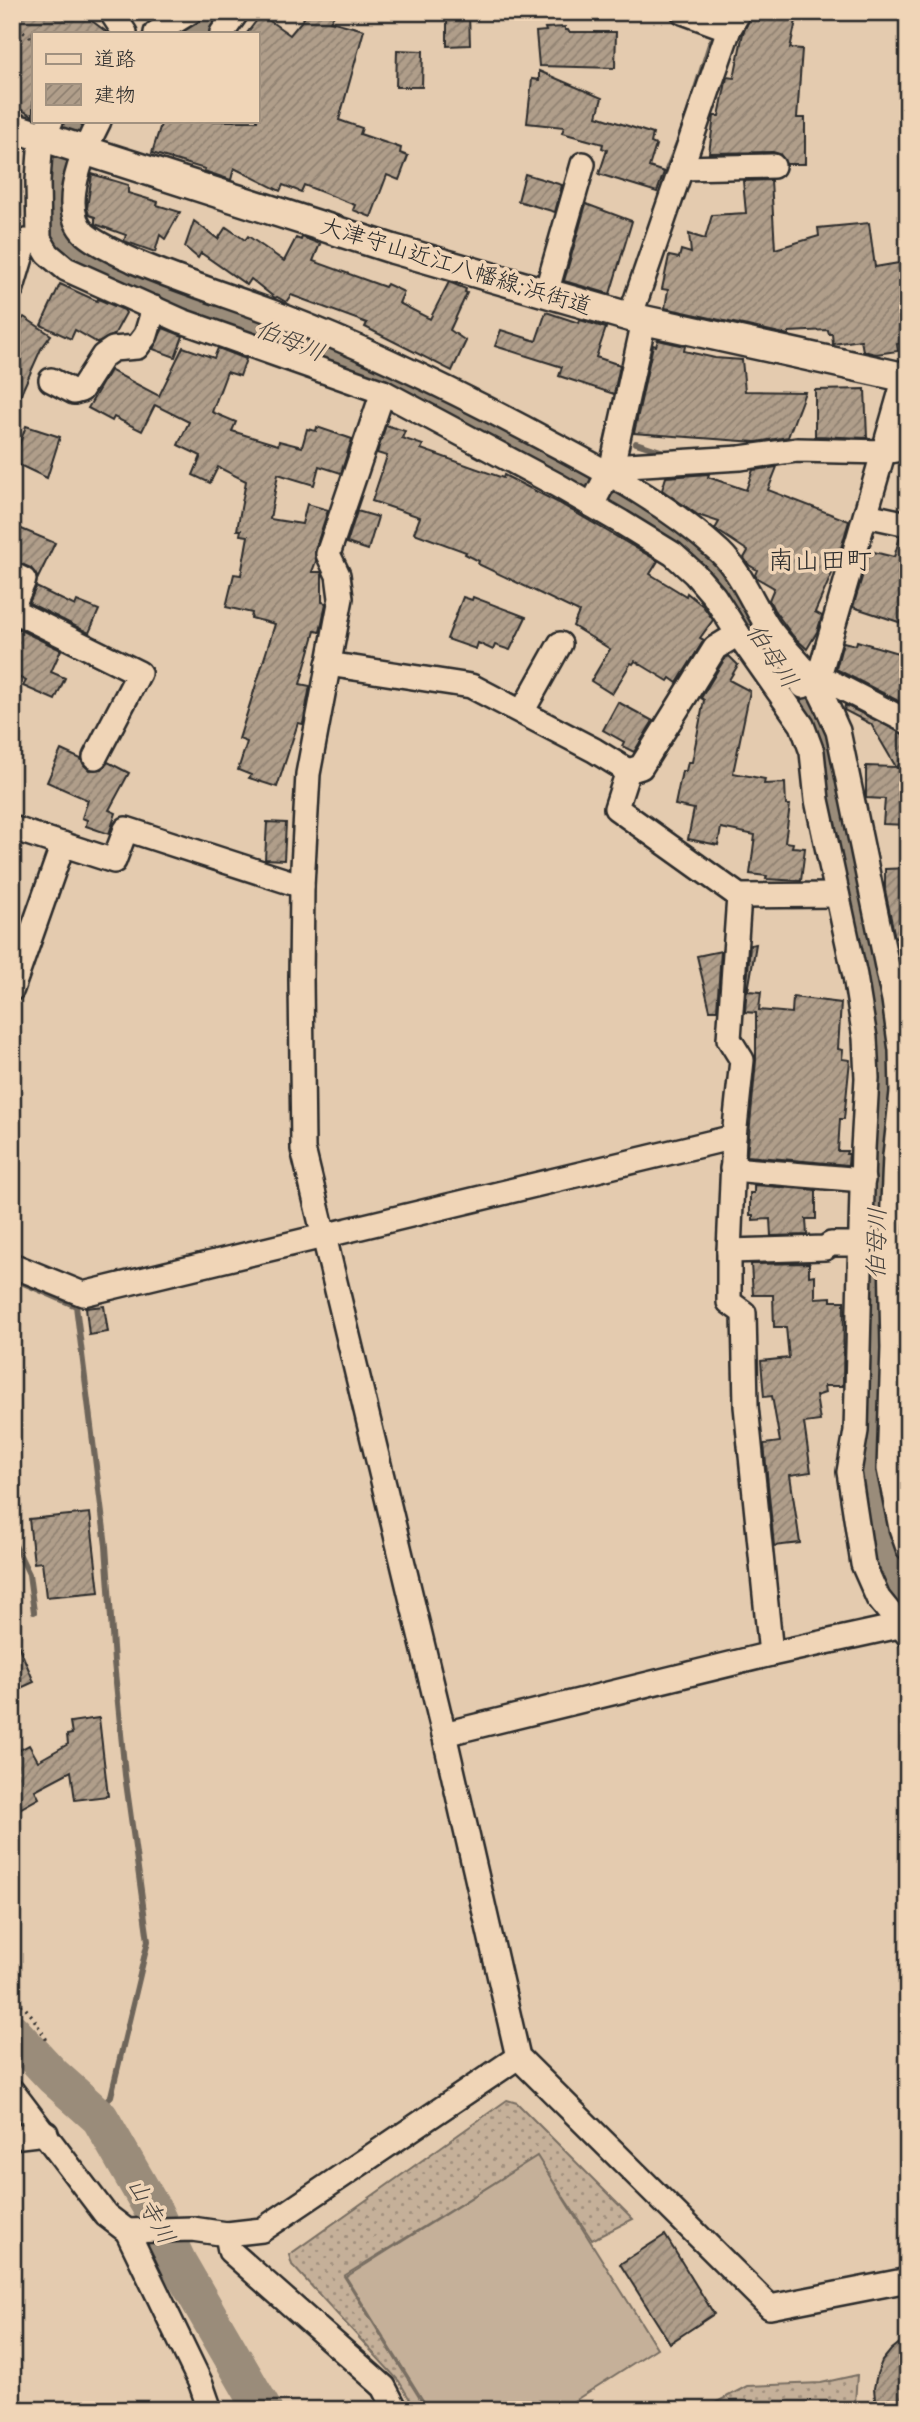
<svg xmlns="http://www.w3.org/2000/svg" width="920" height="2422" font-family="Pangolin,'Klee One',sans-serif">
<defs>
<pattern id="grass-dots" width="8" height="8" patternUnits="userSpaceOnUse" patternTransform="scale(1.75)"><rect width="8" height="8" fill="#c5b099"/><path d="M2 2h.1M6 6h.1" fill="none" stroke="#a08f7d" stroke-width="1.8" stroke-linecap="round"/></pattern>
<pattern id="building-hatch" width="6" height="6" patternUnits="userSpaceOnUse" patternTransform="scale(1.75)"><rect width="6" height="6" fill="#b09e8a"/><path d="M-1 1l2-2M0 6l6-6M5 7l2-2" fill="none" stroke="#8f8171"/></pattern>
</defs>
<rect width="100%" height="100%" fill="#e4cbaf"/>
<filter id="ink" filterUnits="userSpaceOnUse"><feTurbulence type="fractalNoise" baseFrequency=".0143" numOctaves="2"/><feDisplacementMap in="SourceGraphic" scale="14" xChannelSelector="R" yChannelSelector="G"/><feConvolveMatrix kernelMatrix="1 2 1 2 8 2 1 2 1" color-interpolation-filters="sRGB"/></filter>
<g filter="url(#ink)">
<g fill="url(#grass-dots)" stroke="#786e62" stroke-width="2">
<polygon points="507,2100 517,2103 633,2219 592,2240 537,2157 344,2276 427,2410 416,2410 399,2381 292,2265 289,2255"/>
<polygon points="857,2375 855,2403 856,2410 702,2410 747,2386 821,2383"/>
</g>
<polygon fill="#c5b099" stroke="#786e62" stroke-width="2" points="537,2156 657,2348 560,2410 429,2410 346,2277"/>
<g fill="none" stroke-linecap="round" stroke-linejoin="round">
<g stroke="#6e655a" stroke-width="6">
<polyline points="683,130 711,41"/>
<polyline points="664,185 667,170 678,143"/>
<polyline points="636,443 667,453"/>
<polyline points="12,1278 76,1306 106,1546 114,1662 125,1775 148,1941 111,2096 93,2113"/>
<polyline points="12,1539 29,1574 34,1612"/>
</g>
<g stroke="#9a8c7a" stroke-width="38">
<polyline points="188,33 213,12"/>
<polyline points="71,121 57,164 53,212 63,241 78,253 108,268 245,321 382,379 645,515 686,544 712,566 822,729 847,866 873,982 883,1034 884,1087 874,1348 871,1473 877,1515 887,1554 908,1588"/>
<polyline points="12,2032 53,2076 100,2118 155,2214 178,2263 263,2410"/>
</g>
</g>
<g fill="url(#building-hatch)" stroke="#2b2b2b" stroke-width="2">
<polygon points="12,12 80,12 108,33 33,33 33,116 12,105"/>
<polygon points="257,12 290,35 309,12 337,12 330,21 364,30 339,120 362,128 360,134 401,148 400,153 408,156 399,180 387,175 371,217 353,210 355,205 304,185 301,192 283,185 280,191 234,168 231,180 204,171 205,169 152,153 162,121 257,121 257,33 247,33 257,20"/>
<polygon points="753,12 798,12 790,48 802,49 797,118 805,118 805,164 786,164 780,154 773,152 709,153 714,116 719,116 727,77 734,78 743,33"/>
<polygon points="469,14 470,45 447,46 447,19 449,19 449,15"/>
<polygon points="565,27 565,30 568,30 569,32 616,32 615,68 539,66 536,32 546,31 545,28"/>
<polygon points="397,50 423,51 422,87 396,87"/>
<polygon points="539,71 602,98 597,116 653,134 651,143 656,145 649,167 664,172 657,192 599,174 607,150 602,148 603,144 562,133 564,127 527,123 532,79 539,80"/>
<polygon points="92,174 128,185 128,193 158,202 157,205 180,212 165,239 160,235 155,252 124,241 126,235 95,224 95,217 89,215 87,208"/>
<polygon points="525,174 562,185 555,212 518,201"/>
<polygon points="771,180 775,249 819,236 818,228 869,223 875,267 905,262 908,282 908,342 897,344 898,351 876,354 863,351 861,340 833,344 832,334 829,334 828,330 789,332 789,335 665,308 668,290 662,289 669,256 679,258 681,250 691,253 689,234 705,239 712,215 746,213 743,181"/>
<polygon points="586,204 632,221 610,294 564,281"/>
<polygon points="194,221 218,239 226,227 245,240 248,236 284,261 296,238 301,240 302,237 320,244 313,261 385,287 387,284 404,292 399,303 430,319 449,282 466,289 465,292 467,293 450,330 466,341 452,371 365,327 367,323 291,295 286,302 277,297 275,298 251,279 247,285 201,253 198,258 185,247"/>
<polygon points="60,284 97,301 98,299 124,310 126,313 114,335 98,343 75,330 71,339 41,325"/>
<polygon points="546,312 579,323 580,320 606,328 596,357 620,365 614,394 559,376 562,367 495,346 501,330 536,341"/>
<polygon points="24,317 51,335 41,349 12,414 12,334"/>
<polygon points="163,328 183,336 175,357 153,349"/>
<polygon points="658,340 685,346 684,351 715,358 742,360 745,391 805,392 788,437 756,442 634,433 653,345 656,346"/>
<polygon points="183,347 214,358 218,348 246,359 240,376 227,372 212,412 236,422 232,431 278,445 279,441 302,447 307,429 316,431 317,427 352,439 341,473 319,466 314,485 278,474 270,519 302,524 307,504 328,510 315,550 316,561 312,572 321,572 322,575 322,602 326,603 320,632 315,631 300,684 310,686 303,724 298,723 277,787 249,778 251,775 238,770 247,742 239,739 275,624 251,618 252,613 226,607 234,574 241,575 248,536 240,535 241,530 237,530 246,481 218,467 210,483 193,475 201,456 178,445 189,422 155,405 142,431 114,417 112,421 88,408 110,370 159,396"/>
<polygon points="865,389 867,438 815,436 815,390"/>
<polygon points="386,425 405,431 402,438 423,445 421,449 503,478 504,475 559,503 658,561 650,574 686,596 687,593 703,606 713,620 700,638 704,640 677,683 670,678 668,681 635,661 633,664 631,663 612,694 591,681 610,649 573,626 579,612 478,564 479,561 465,554 466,552 414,533 420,517 372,501 387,456 377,453"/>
<polygon points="26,426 60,437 47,478 13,462"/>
<polygon points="777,467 768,490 849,521 837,562 815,612 822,616 817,632 807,649 793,636 774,610 769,600 774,588 757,578 755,575 757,570 749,565 744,558 748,551 715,529 719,522 698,515 662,490 666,477 709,474 708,477 746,490 753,470"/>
<polygon points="357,511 378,517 368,550 347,543"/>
<polygon points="12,525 55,543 38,578 31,568 12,560"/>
<polygon points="900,537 908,538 908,625 853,607 870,551 894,557"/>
<polygon points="36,587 75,606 77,601 99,610 89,633 29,603"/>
<polygon points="463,597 472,600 473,597 526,617 510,650 495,645 493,650 478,643 476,649 447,639"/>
<polygon points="12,626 61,650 51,672 65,678 55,700 23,686 26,681 12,674"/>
<polygon points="857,641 908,656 908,706 836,669 843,642 856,645"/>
<polygon points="729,656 738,665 729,680 750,691 733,773 765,779 764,784 785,783 786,805 790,805 785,842 793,843 792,847 805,848 801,881 766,879 767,876 750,874 755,835 721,828 718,845 688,839 694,809 675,805 682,771 686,771 688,762 692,762 704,700 701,698 725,658"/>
<polygon points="618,702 653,721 634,752 622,746 624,742 603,730"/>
<polygon points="845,705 908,736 908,747 897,768 908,768 908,825 883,824 885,799 866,798 866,766 896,767 871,724 844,710"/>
<polygon points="61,750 81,759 84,765 89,770 102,769 108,762 129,773 109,810 116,813 109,834 86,826 87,820 82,818 88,800 47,782"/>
<polygon points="267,822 286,823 284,860 265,859"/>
<polygon points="908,868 908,938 895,938 885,890 885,869"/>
<polygon points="756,944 748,991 761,992 759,1010 792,1013 793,997 841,1003 838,1049 843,1050 842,1059 850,1060 844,1119 840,1119 838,1151 847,1151 846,1154 849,1154 848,1165 747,1156 756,1061 756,1013 745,1012 750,945"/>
<polygon points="721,951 717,1010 710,1010 697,956"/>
<polygon points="754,1185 816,1190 816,1219 806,1219 807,1235 771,1236 770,1219 753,1220 753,1215 750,1215 750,1193 754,1193"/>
<polygon points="809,1263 809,1276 815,1275 815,1298 831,1297 831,1301 844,1301 843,1386 824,1386 825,1393 816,1396 820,1421 804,1423 811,1472 790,1475 800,1543 774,1546 764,1444 780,1442 772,1396 764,1397 761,1361 789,1358 786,1327 774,1327 773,1295 753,1295 751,1264"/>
<polygon points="104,1306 108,1332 89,1335 86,1308"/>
<polygon points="90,1513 99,1592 46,1597 42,1562 34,1563 29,1519"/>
<polygon points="12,1630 34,1682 12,1692"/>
<polygon points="99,1718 108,1796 75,1800 71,1771 35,1790 39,1798 12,1813 12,1754 29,1745 38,1761 68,1744 67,1735 72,1734 70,1722"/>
<polygon points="665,2235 714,2314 670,2343 620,2264"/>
<polygon points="908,2336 908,2410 876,2410 874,2388 877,2374 882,2361 891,2350"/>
</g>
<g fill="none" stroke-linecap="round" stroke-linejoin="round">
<defs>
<g id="minor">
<polyline points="111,12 125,33"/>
<polyline points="683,12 729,29"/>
<polyline points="156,33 190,12"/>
<polyline points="222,33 237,12"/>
<polyline points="51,121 41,136 38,181 39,239 48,254 66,269 182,321 383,392 557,485 621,522 673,554 695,574 714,596 738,634 802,725 812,752 817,800 855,976 865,1038 867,1078 863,1149 856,1431 849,1472 863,1564 878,1598 908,1635"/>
<path d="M99 121C85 148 57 208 85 234 99 246 120 254 136 262 183 282 232 297 280 315 374 351 463 395 552 443 611 474 670 506 720 552 741 572 752 602 768 627 781 646 799 661 812 679 824 695 830 714 838 731L894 1000 901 1050 902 1092 895 1156 891 1252 893 1348 889 1469 901 1528 908 1548"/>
<polyline points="681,168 773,166"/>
<polyline points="12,288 26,241"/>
<polyline points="546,293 583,164"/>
<polyline points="630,317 729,29 739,12"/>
<polyline points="51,380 74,392 81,390 103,356 113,349 137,347 146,335 154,308"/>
<polyline points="383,392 328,554 338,575 341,598 308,774 302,886 301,979 303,1149 444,1734 518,2057 770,2307 908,2280"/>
<polyline points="612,466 740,458 797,450 884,452 908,448"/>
<polyline points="592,505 612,466 644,321"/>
<polyline points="866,515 908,524"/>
<polyline points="12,574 24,580 12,608"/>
<polyline points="12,610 139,673 95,757"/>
<polyline points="328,664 471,686 594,750 628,771 616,808 739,896 837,895"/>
<polyline points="819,676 908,722"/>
<polyline points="803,686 819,676 905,377"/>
<polyline points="522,712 560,644"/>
<polyline points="628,771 641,767 715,648 738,634"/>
<polyline points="12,828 114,861 126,829 302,886"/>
<polyline points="739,896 729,1039 742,1060 734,1137 729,1251 729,1302 744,1313 746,1406 771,1654"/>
<polyline points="12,989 63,844"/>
<polyline points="732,1169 863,1180"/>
<polyline points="729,1251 825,1248 831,1244 861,1244"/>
<polyline points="12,1265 83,1294 734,1137"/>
<polyline points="444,1734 771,1654 908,1624"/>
<polyline points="12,2091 106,2215 127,2231 201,2384 210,2410"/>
<polyline points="12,2137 46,2133"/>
<polyline points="127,2231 192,2229 227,2234 262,2230 518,2057"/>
<polyline points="227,2234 230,2251 384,2387 396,2410"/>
</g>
<polyline id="major" points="12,127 393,249 630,317 908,378"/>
</defs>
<use href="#minor" stroke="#2b2b2b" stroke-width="28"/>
<use href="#major" stroke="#2b2b2b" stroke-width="33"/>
<g stroke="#2b2b2b" stroke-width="3.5" stroke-dasharray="2 5" stroke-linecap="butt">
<polyline points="12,24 33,39"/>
<polyline points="12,1993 32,2016 48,2042"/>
</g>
<use href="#minor" stroke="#f0d5b7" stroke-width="23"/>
<use href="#major" stroke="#f0d5b7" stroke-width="28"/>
</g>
</g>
<g text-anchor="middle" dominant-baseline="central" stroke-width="7" stroke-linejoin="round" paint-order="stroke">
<g font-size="23" fill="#2b2b2b" stroke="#f0d5b7">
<text transform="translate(456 266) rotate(17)">大津守山近江八幡線;浜街道</text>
</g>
<g font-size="24" font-style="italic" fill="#47433f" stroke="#f0d5b7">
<text transform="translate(290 341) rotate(22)">伯母川</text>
<text transform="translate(772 656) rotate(56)">伯母川</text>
<text transform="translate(877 1243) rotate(-89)">伯母川</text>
<text transform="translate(151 2211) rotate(61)">山寺川</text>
</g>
<g font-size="26" fill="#2b2b2b" stroke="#f0d5b7">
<text x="820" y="561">南山田町</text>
</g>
</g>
<rect width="920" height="2422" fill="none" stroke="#f0d5b7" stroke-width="42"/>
<rect x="21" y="21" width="878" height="2380" fill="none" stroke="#2b2b2b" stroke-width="2.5" filter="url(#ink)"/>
<rect x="32" y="32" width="228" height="91" fill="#f0d5b7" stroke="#a1917f" stroke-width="2"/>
<rect x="46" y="54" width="35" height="10" fill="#f0d5b7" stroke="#a1917f" stroke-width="2"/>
<text x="94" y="66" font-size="21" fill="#2b2b2b">道路</text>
<rect x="46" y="84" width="35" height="21" fill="url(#building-hatch)" stroke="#a1917f" stroke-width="2"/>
<text x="94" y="102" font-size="21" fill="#2b2b2b">建物</text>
</svg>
